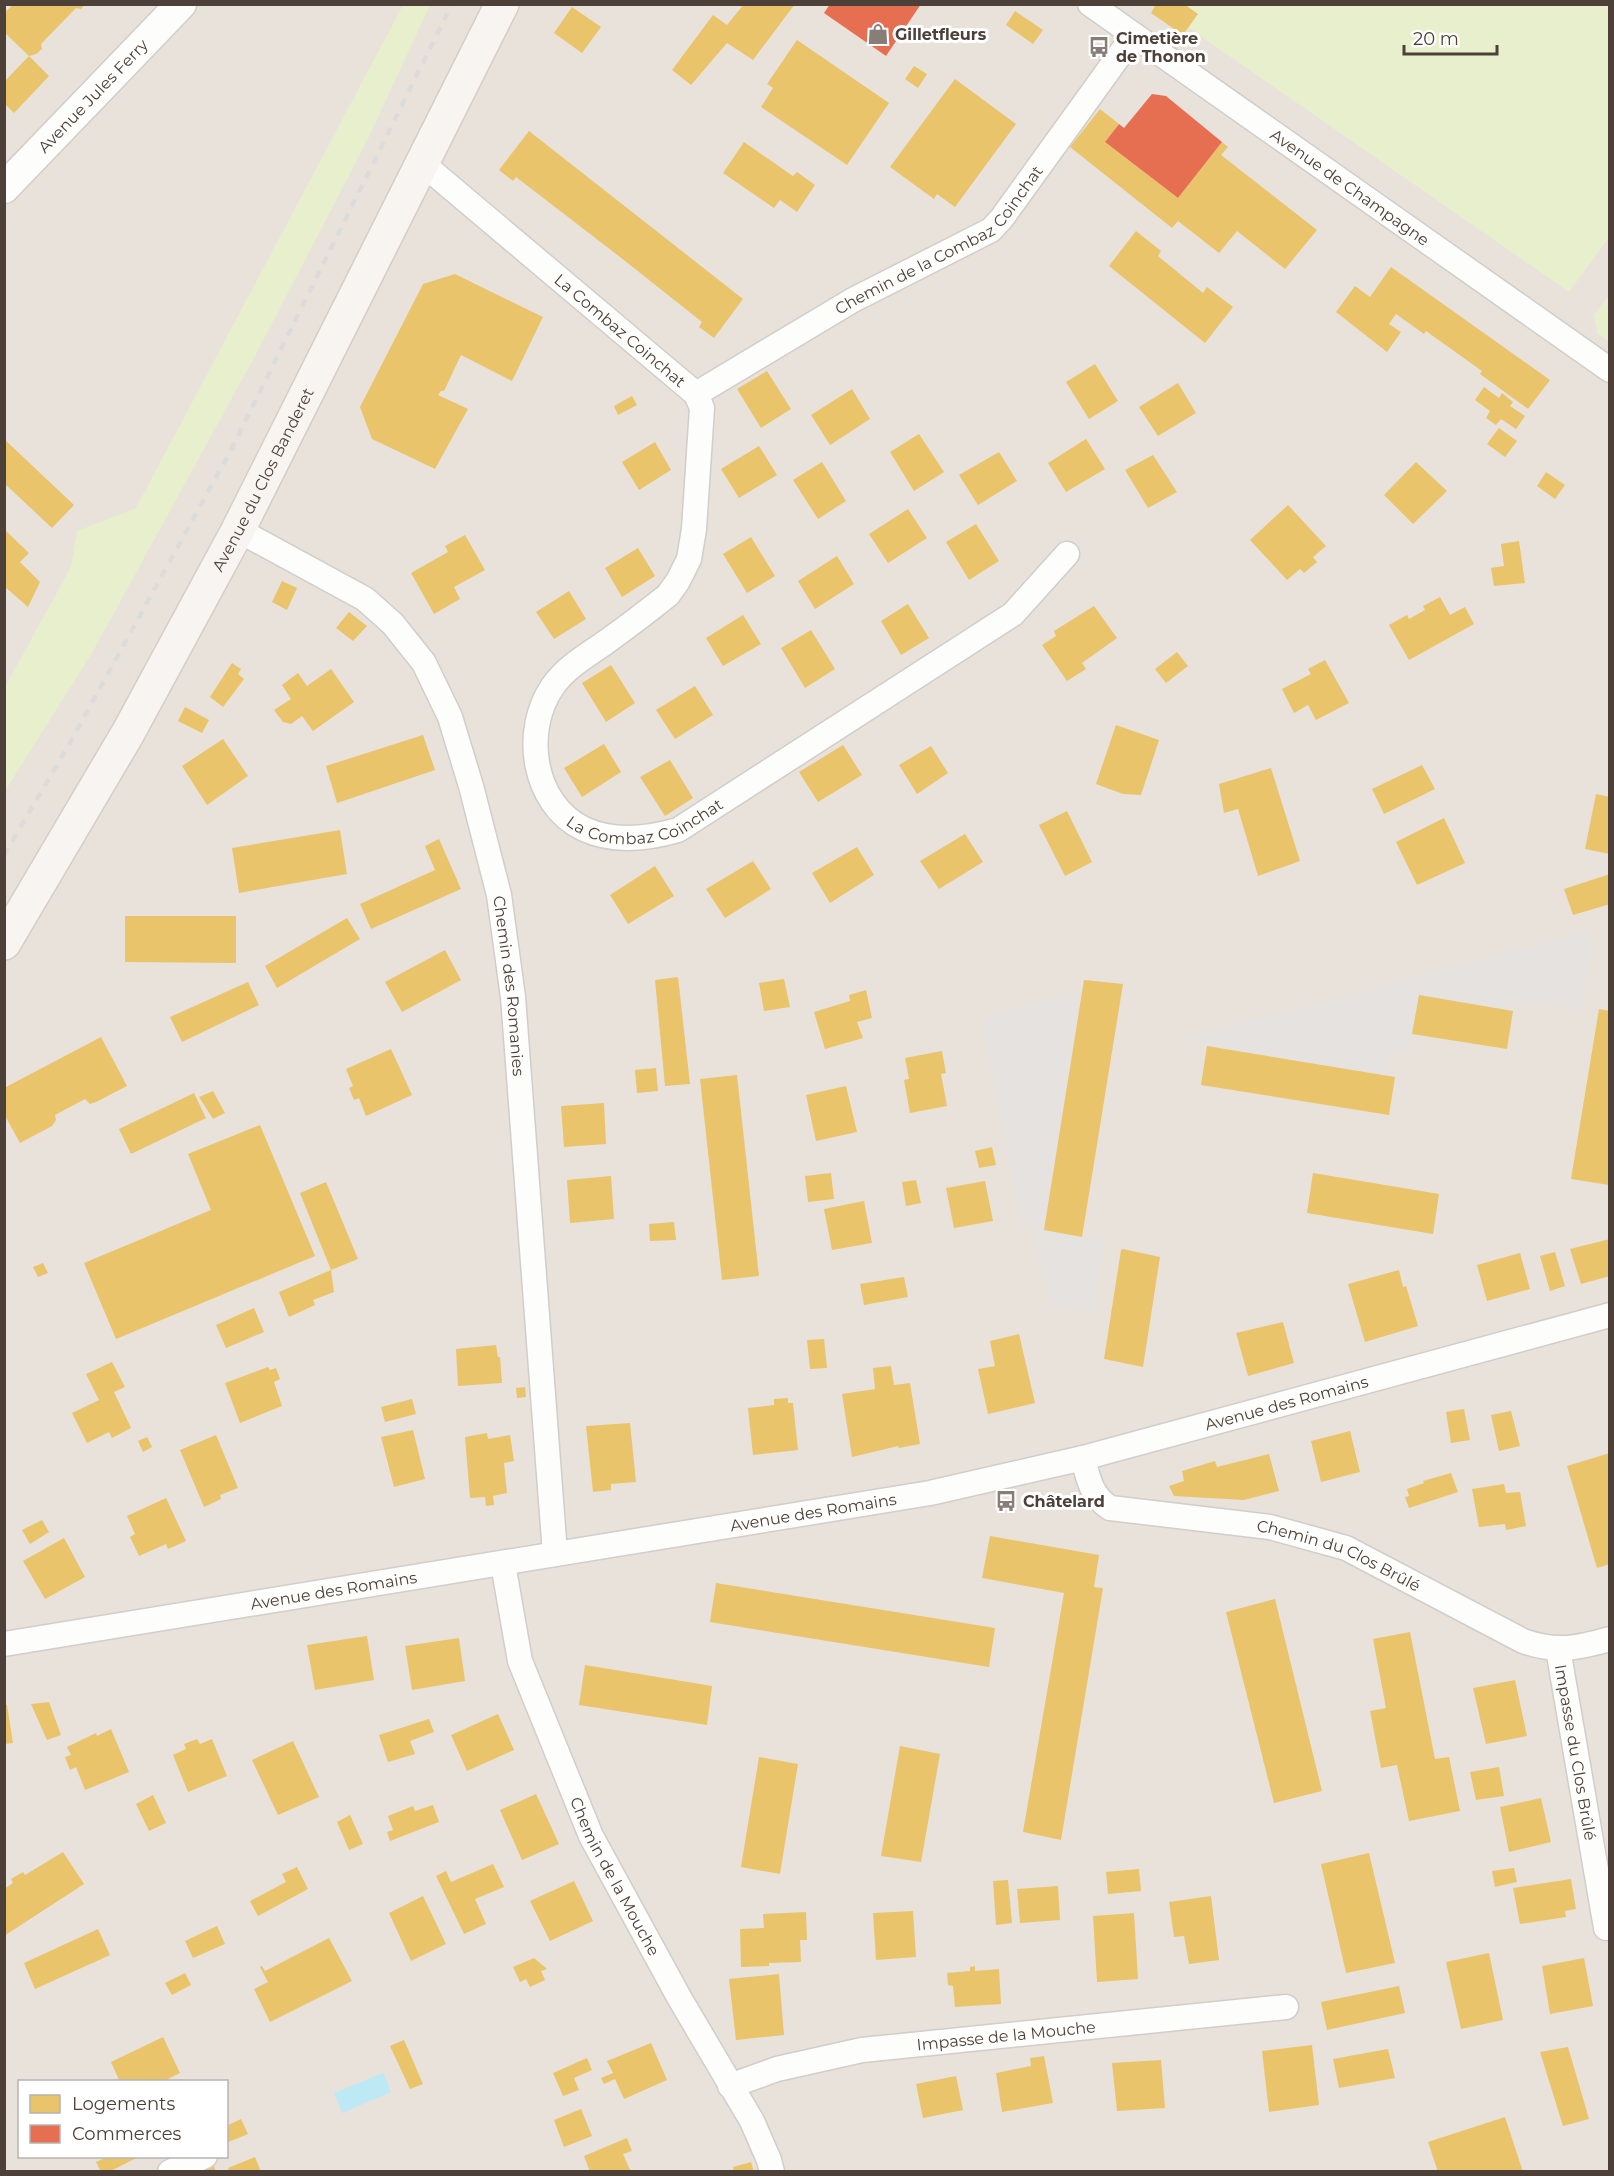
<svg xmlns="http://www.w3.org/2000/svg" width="1614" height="2176" font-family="Montserrat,sans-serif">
<rect width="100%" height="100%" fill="#f4f1ee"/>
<path fill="#e8e2db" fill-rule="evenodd" d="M5 5H1609V296L1594 315 1598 334 1610 341 1609 2171 5 2172ZM20 2082H226V2156H20Z"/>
<g fill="#e8efcc">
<polygon points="1155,4 1609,5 1609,237 1569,292 1189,28 1183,35 1151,13"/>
<polygon points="403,5 430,5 368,139 255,356 92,653 5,791 5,687 71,567 77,531 136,508"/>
<polygon points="1609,296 1609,341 1598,334 1594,315"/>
</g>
<g fill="#e6e2df">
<polygon points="1593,931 1581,1010 1516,998 1513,1011 1419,995 1409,1053 1389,1049 1385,1075 1207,1046 1183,1038"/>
<polygon points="1083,992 1044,1229 1104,1242 1093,1312 1050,1305 1032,1229 1021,1223 981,1017"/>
</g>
<polygon fill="#bce9f4" points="383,2073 391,2092 342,2113 334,2093"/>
<g fill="#e9c46a">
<polygon points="14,4 85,4 81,9 76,8 41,44 42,49 36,54 29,56 4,32 4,13"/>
<polygon points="744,4 795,4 753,60 727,43 691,85 672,70 713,15 727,25"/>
<polygon points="1156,4 1184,4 1198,14 1183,35 1151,13"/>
<polygon points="572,7 601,27 582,53 554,33"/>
<polygon points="1015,11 1043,30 1033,44 1006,25"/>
<polygon points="797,40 889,103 847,165 761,107 773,88 767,84"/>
<polygon points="29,56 49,76 14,113 4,103 4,82"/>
<polygon points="914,66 927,74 918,88 905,79"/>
<polygon points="955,79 1016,124 955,207 937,194 934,199 890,167"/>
<polygon points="1100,109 1119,124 1105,142 1178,198 1222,142 1228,147 1221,155 1317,230 1285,269 1237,231 1219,253 1178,221 1172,228 1070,147"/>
<polygon points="529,131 743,299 714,338 699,327 702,322 620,257 516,177 513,181 499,170"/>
<polygon points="744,142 793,176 797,172 815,185 797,212 780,200 774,208 723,173"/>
<polygon points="1136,231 1161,251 1158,256 1203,293 1207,287 1233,307 1205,343 1109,266"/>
<polygon points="1391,267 1550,380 1528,409 1480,374 1482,371 1426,331 1424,334 1396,314 1389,324 1401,332 1387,352 1336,312 1355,286 1370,297"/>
<polygon points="455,274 543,317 512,381 461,355 444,391 441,391 438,395 468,409 435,469 372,439 360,407 423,284"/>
<polygon points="1095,364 1118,401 1089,419 1066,382"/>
<polygon points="767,371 791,409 761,428 737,389"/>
<polygon points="1178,383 1196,413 1158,436 1139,407"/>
<polygon points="1484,387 1499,398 1502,393 1513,402 1510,406 1525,416 1516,429 1501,419 1496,425 1486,418 1490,411 1475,400"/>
<polygon points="852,389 870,419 830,445 811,415"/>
<polygon points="632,396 637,405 618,415 614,406"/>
<polygon points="1499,428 1517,441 1505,457 1487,444"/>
<polygon points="919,434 944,472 914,491 890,452"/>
<polygon points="4,439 74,505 52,528 4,483"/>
<polygon points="1086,439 1105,469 1066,492 1048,463"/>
<polygon points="655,442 671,470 639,490 622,462"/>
<polygon points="759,446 777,475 739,498 721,469"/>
<polygon points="999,452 1017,481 978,505 959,475"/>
<polygon points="1153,455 1177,492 1148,508 1125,470"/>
<polygon points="822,462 846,501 818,519 793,480"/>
<polygon points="1416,462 1447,491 1413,524 1384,495"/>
<polygon points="1546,472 1565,485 1555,499 1537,486"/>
<polygon points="1288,505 1326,546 1313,557 1317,562 1304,573 1300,569 1287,580 1250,540"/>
<polygon points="908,509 927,538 888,563 869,534"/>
<polygon points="976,524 999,561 969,580 946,542"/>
<polygon points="4,529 29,553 20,562 40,582 28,607 4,586"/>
<polygon points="465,535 485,570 454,587 460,599 434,614 411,573 448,552 445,546"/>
<polygon points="751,537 775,576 747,593 723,554"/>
<polygon points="1519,541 1525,583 1494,586 1491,568 1504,566 1501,544"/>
<polygon points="638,548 655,576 622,597 605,568"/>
<polygon points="837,556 854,584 815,609 798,581"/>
<polygon points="282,581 297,588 287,610 272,602"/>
<polygon points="569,591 586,619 554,639 536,612"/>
<polygon points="1440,597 1450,615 1465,607 1474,624 1409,660 1389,625 1407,615 1409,619 1425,610 1423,606"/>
<polygon points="908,604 929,638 901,655 881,621"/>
<polygon points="1094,606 1117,638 1082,663 1086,669 1067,681 1042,645 1056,636 1054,631"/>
<polygon points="349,612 367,626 353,641 336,628"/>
<polygon points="743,615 761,644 723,666 706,638"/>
<polygon points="811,630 835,669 805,688 781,648"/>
<polygon points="1177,652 1188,666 1166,683 1155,669"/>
<polygon points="1325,660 1349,703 1316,720 1308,705 1294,713 1282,689 1311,674 1308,669"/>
<polygon points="232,663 241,669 238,674 244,679 223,707 210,697"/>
<polygon points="611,665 635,703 606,722 582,683"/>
<polygon points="331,669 354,702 313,731 302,716 291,724 283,722 274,710 291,699 282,685 298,673 307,686"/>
<polygon points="695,686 713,715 675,739 656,710"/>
<polygon points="185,707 209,720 202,733 178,721"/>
<polygon points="1116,725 1159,740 1141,795 1123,794 1096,784"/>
<polygon points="423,735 435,770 337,803 326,766"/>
<polygon points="223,739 248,776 207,805 182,766"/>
<polygon points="604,744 621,772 582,797 564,768"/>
<polygon points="843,745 862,775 818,802 799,772"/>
<polygon points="931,746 948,773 917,794 899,765"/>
<polygon points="670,760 693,798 665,816 640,777"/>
<polygon points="1422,765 1435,789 1384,814 1372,789"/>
<polygon points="1271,768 1300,861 1258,876 1238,809 1224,813 1219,784"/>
<polygon points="1596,794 1610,797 1610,854 1585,849"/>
<polygon points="1067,811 1092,862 1065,876 1039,825"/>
<polygon points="1444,818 1465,863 1417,885 1396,842"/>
<polygon points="340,830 347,874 239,893 232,848"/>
<polygon points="965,834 983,862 939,889 920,861"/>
<polygon points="439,839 461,889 371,929 360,904 435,870 425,846"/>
<polygon points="857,847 874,875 830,903 812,873"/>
<polygon points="753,861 771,889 725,918 706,889"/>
<polygon points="655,866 674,896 628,924 610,895"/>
<polygon points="1610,874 1610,904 1573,915 1564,889"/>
<polygon points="125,916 236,916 236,963 125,962"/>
<polygon points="347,918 360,939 277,988 265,966"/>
<polygon points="445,950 461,980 402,1012 385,982"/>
<polygon points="678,977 690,1084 665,1086 655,980"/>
<polygon points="784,979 790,1007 764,1011 759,983"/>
<polygon points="1084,980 1123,984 1082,1237 1044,1230"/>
<polygon points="248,982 259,1005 182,1042 170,1017"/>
<polygon points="866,990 872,1018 857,1022 863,1038 825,1049 814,1012 850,1001 849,995"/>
<polygon points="1419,995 1513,1011 1507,1049 1412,1034"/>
<polygon points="1599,1009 1610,1011 1609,1185 1571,1179"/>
<polygon points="101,1037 127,1086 96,1102 90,1104 85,1099 55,1115 56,1120 52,1126 20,1143 4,1114 4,1088"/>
<polygon points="1207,1046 1395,1077 1389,1115 1201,1085"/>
<polygon points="391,1049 412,1095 366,1116 359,1098 354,1100 349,1088 353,1086 346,1069"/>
<polygon points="942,1051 946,1073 941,1074 947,1106 910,1113 904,1080 909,1079 905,1058"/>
<polygon points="656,1068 658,1091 637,1093 635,1070"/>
<polygon points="737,1075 759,1276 722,1280 700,1079"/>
<polygon points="846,1086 857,1132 816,1141 806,1095"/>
<polygon points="213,1091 225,1113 213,1119 199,1097"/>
<polygon points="194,1093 206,1118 131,1154 119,1129"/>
<polygon points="604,1103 606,1144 564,1147 561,1106"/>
<polygon points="260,1125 315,1256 116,1339 84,1263 211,1210 188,1154"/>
<polygon points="992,1147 996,1165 979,1168 975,1151"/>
<polygon points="831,1173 834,1199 808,1202 805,1176"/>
<polygon points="1313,1173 1439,1194 1433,1234 1307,1213"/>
<polygon points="611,1176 614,1219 570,1223 567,1180"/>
<polygon points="916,1180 921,1203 906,1206 902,1182"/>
<polygon points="985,1181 993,1221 954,1228 946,1188"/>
<polygon points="326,1182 358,1259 331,1270 300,1193"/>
<polygon points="864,1201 872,1243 832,1250 824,1209"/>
<polygon points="674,1222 676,1240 650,1241 649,1224"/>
<polygon points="1610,1239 1610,1276 1581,1284 1570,1249"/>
<polygon points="1123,1249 1160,1257 1143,1367 1104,1359 1121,1250"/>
<polygon points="1555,1252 1565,1286 1550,1291 1540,1256"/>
<polygon points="1520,1253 1530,1289 1487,1301 1477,1265"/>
<polygon points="43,1263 48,1273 38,1277 33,1267"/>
<polygon points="331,1270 334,1292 313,1300 315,1305 289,1317 279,1292"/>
<polygon points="1399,1270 1403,1287 1406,1286 1418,1326 1365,1342 1348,1284"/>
<polygon points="904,1277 908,1297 864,1305 860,1284"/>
<polygon points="254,1308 264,1332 226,1348 216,1325"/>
<polygon points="1283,1322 1294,1363 1248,1376 1236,1333"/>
<polygon points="1019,1334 1035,1403 988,1414 978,1369 995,1366 990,1341"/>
<polygon points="824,1339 827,1368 810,1369 807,1340"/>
<polygon points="496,1345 498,1357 500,1357 502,1383 458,1386 456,1349"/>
<polygon points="112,1362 125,1387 114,1392 131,1428 112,1438 109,1432 87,1443 72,1413 99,1400 86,1374"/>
<polygon points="891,1366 894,1385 910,1383 920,1444 899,1448 898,1446 852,1457 842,1394 875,1389 873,1368"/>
<polygon points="268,1367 270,1370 276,1368 280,1379 274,1382 282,1406 240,1423 225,1383"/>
<polygon points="525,1387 526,1397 517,1398 516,1388"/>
<polygon points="788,1398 788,1403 793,1403 798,1450 753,1455 748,1408 774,1405 774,1399"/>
<polygon points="412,1399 416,1414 385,1422 381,1407"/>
<polygon points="1464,1409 1470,1440 1451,1443 1446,1412"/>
<polygon points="1511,1411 1520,1446 1499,1451 1491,1415"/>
<polygon points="630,1423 636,1482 611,1484 611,1490 593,1492 586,1426"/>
<polygon points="413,1430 425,1479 394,1487 381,1437"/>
<polygon points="1350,1431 1360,1472 1321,1482 1311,1441"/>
<polygon points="487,1433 488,1439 510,1435 514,1461 504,1463 507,1493 493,1496 494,1505 486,1506 485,1497 470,1498 465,1437"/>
<polygon points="216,1435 238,1488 220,1495 221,1499 204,1507 180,1450"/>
<polygon points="147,1437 152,1447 143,1452 138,1441"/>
<polygon points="1610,1453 1610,1564 1597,1568 1567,1466"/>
<polygon points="1269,1454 1279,1491 1244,1500 1174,1496 1169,1486 1184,1481 1182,1471 1215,1461 1217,1467"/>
<polygon points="1451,1473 1458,1492 1409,1508 1405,1497 1409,1496 1407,1489 1424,1483 1423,1481"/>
<polygon points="1504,1484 1506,1493 1520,1492 1526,1526 1506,1530 1505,1524 1479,1527 1472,1489"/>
<polygon points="166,1498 186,1541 168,1549 166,1544 139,1556 130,1537 135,1534 127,1516"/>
<polygon points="42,1520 49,1532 30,1544 22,1530"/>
<polygon points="990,1536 1099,1555 1094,1587 1103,1588 1061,1840 1023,1832 1064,1593 982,1578"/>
<polygon points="64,1538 85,1577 45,1599 23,1561"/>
<polygon points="716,1583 995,1628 989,1667 710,1622"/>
<polygon points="1275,1599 1322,1791 1274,1803 1226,1612"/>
<polygon points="1410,1632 1435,1759 1449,1757 1460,1811 1409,1821 1397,1765 1381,1768 1370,1711 1386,1708 1373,1639"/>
<polygon points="367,1636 374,1680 315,1690 307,1645"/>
<polygon points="459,1638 465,1681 412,1690 405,1646"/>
<polygon points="585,1665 712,1686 707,1725 579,1705"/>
<polygon points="1515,1680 1527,1736 1486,1744 1473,1688"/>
<polygon points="49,1702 61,1735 47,1740 31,1704"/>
<polygon points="4,1705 7,1705 13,1743 4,1744"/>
<polygon points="498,1714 514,1750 467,1771 451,1735"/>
<polygon points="429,1719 434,1732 410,1741 415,1754 388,1762 379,1735"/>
<polygon points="111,1729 129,1772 85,1790 76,1767 70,1770 65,1757 71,1755 67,1747 96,1733 97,1736"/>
<polygon points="197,1739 200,1744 212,1739 227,1776 188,1792 173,1755 186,1749 184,1744"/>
<polygon points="293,1741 319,1797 278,1815 252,1760"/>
<polygon points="900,1746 940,1754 921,1862 881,1856"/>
<polygon points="759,1757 798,1764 780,1874 741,1867"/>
<polygon points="1499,1767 1504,1796 1476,1800 1470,1772"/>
<polygon points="536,1794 559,1844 522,1860 500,1810"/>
<polygon points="153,1795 166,1823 149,1831 136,1804"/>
<polygon points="1541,1798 1551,1842 1509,1852 1500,1807"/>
<polygon points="433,1805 439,1822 390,1841 387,1832 393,1830 388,1816 413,1806 415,1811"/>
<polygon points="350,1815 363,1844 349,1850 337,1822"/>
<polygon points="63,1852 84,1884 4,1936 4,1889 13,1883 11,1879 23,1872 25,1875"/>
<polygon points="1369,1853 1395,1963 1346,1973 1321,1864"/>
<polygon points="493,1864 504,1887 475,1899 486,1924 464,1934 436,1876 446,1871 451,1882"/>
<polygon points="297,1867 308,1889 258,1916 250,1901 286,1882 282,1874"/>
<polygon points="1514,1868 1517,1882 1495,1887 1492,1871"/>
<polygon points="1139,1869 1141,1891 1108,1894 1106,1872"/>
<polygon points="1571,1879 1576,1909 1565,1911 1566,1917 1520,1924 1513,1888"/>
<polygon points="1008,1880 1012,1923 996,1925 993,1881"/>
<polygon points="574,1881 593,1921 550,1941 530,1901"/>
<polygon points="1058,1886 1060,1920 1020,1923 1017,1889"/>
<polygon points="423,1896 446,1944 411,1961 389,1913"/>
<polygon points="1211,1896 1219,1960 1189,1964 1184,1936 1174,1937 1169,1902"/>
<polygon points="913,1911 916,1957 876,1960 873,1913"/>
<polygon points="806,1912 807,1940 800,1940 801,1962 769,1963 769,1966 741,1967 740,1929 764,1928 763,1914"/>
<polygon points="1134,1913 1138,1979 1097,1982 1093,1916"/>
<polygon points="217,1926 225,1944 193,1958 185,1941"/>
<polygon points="98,1929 110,1955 35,1989 24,1963"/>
<polygon points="329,1938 352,1981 270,2022 254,1989 268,1982 260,1967 262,1966 265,1971"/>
<polygon points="1489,1953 1503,2020 1461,2029 1446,1962"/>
<polygon points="534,1958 547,1969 541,1971 545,1980 530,1987 526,1979 520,1982 513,1967"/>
<polygon points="1584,1958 1593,2006 1550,2014 1542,1966"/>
<polygon points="975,1966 975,1971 999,1969 1001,2004 955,2007 953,1986 948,1985 947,1973 970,1971 970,1967"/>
<polygon points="185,1973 191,1985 172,1995 165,1983"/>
<polygon points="779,1974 784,2035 736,2040 729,1979"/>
<polygon points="1399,1986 1405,2013 1327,2030 1321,2002"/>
<polygon points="163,2037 180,2073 162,2082 120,2082 111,2062"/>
<polygon points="404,2040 423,2084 410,2089 390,2046"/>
<polygon points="651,2043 667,2080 624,2099 615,2079 604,2084 601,2078 613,2073 607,2061"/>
<polygon points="1312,2045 1319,2105 1269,2112 1262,2051"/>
<polygon points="1568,2047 1589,2119 1563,2126 1540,2052"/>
<polygon points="1388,2049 1395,2078 1339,2088 1333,2059"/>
<polygon points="1044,2056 1053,2103 1002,2112 996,2073 1031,2066 1030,2058"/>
<polygon points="587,2058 592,2070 574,2078 579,2090 563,2096 553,2073"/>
<polygon points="1161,2060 1165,2108 1117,2111 1112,2063"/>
<polygon points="956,2076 963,2110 923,2118 916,2084"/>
<polygon points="581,2109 592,2136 564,2147 554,2120"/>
<polygon points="1505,2117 1523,2172 1438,2172 1428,2142"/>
<polygon points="241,2119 248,2134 226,2143 226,2126"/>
<polygon points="627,2138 632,2151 623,2154 631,2172 590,2172 584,2156"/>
<polygon points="107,2157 138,2157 109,2172 101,2172 96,2162"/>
<polygon points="255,2157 261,2172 229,2172 228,2168"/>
<polygon points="751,2162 754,2172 734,2172 733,2167"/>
<polygon points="213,2163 216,2172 192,2172"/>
</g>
<g fill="#e76f51">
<polygon points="830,4 921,4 886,56 824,13"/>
<polygon points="1152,94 1166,96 1222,142 1178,198 1105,142 1119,124 1124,128"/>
</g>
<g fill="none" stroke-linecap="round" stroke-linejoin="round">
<defs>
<g id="minor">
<path id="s1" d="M1090 4 1610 370"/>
<path id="s2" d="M423 164 696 394 702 408 694 529 689 559 678 581 668 595C648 611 627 627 606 642 588 655 566 667 553 686 522 730 532 804 584 829 614 843 647 839 678 830L1013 614 1067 554"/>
<path id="s3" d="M696 394 853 300 991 230 1002 218 1134 35"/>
<path id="s4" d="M238 530 365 599 393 624 424 663 450 717 471 786 499 895 513 997 555 1554"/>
<path id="s5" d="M1083 1458C1088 1478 1091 1496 1110 1508L1270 1527 1346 1548 1523 1641C1557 1653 1577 1648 1610 1639"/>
<path id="s6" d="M503 1564 520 1661 591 1836 680 1999 752 2121 769 2160 772 2172"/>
<path id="s7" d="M4 1644 930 1493 1083 1458 1610 1315"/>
<path id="s8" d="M1558 1649 1606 1928"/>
<path id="s9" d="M730 2086 777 2069 862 2050 1286 2007"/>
<polyline points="170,2172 205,2156"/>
</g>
<g id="tertiary">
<path id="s10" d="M4 188 181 4"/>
</g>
<g id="secondary">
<path id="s11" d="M4 943 128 733 238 530 502 4"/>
</g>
</defs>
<use href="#minor" stroke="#d1cdc9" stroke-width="27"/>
<use href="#tertiary" stroke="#d1cdc9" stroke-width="33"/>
<use href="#secondary" stroke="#d5cec5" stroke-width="36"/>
<use href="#minor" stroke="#fdfdfc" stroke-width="24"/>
<use href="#tertiary" stroke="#fdfdfc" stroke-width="30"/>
<use href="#secondary" stroke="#f7f4f1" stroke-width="33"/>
<polyline stroke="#dbdbda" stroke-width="4.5" stroke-dasharray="8 8" stroke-linecap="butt" points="4,855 68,746 229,454 452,4"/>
</g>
<defs>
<symbol id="shop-bare" viewBox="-9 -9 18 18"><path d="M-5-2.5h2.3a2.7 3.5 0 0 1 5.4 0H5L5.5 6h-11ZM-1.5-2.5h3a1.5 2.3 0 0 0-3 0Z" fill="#877e78" stroke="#fff" stroke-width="2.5" paint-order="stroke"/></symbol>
<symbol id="bus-bare" viewBox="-9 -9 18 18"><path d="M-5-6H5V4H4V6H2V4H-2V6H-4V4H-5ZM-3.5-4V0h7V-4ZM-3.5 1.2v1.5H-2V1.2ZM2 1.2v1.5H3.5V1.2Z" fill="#877e78" stroke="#fff" stroke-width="2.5" paint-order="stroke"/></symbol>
</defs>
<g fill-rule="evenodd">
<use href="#shop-bare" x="863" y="19" width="30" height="30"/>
<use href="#bus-bare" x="1084" y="32" width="30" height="30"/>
<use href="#bus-bare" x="991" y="1486" width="30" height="30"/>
</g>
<g text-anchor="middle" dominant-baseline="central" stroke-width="6" stroke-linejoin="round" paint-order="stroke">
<g font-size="16" font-weight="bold" fill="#4c4038" stroke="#fff" text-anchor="start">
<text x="895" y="34">Gilletfleurs</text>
<text x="1116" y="38">Cimetière<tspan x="1116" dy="18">de Thonon</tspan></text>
<text x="1023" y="1501">Châtelard</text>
</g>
<g font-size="16" fill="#4c4038" stroke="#fff">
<text stroke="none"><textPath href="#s10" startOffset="128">Avenue Jules Ferry</textPath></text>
<text stroke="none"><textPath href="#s1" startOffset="318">Avenue de Champagne</textPath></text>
<text stroke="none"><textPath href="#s3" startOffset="290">Chemin de la Combaz Coinchat</textPath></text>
<text stroke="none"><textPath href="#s2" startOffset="258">La Combaz Coinchat</textPath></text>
<text stroke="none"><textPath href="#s11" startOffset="531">Avenue du Clos Banderet</textPath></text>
<text stroke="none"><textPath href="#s2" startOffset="942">La Combaz Coinchat</textPath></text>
<text stroke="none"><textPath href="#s4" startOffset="568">Chemin des Romanies</textPath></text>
<text stroke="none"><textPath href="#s7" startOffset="1306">Avenue des Romains</textPath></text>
<text stroke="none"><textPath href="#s7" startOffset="820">Avenue des Romains</textPath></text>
<text stroke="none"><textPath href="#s5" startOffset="294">Chemin du Clos Brûlé</textPath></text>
<text stroke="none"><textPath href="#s7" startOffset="334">Avenue des Romains</textPath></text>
<text stroke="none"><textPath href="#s8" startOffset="105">Impasse du Clos Brûlé</textPath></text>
<text stroke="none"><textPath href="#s6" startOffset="334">Chemin de la Mouche</textPath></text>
<text stroke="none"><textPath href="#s9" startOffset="282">Impasse de la Mouche</textPath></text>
</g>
</g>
<rect width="1614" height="2176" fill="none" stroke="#4c4038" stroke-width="12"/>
<rect x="18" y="2080" width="210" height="78" fill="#ffffff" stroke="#b7b3af" stroke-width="1.5"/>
<rect x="30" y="2095" width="30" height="18" fill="#e9c46a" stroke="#b7b3af" stroke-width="1.5"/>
<text x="72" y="2110" font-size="18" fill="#4c4038">Logements</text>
<rect x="30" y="2125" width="30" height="18" fill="#e76f51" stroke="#b7b3af" stroke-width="1.5"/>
<text x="72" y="2140" font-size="18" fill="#4c4038">Commerces</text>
<path d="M1404 45v9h93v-9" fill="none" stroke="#4c4038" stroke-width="3"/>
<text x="1413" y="45" font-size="18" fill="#4c4038" stroke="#ffffff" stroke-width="4.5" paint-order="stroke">20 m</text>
</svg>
